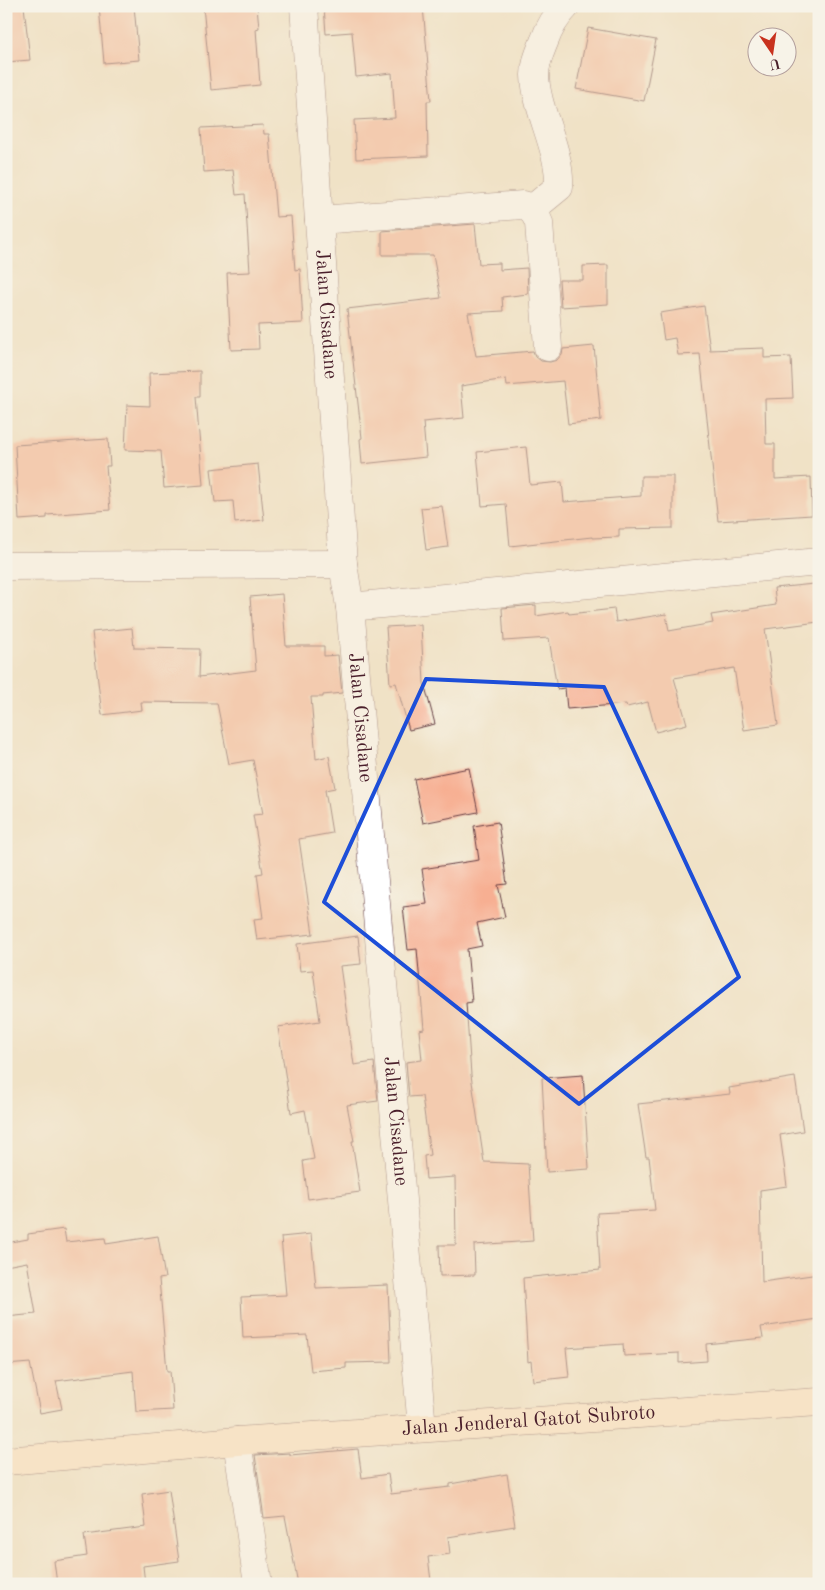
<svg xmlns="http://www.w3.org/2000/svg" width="825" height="1590" font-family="'Old Standard TT',serif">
<rect width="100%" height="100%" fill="#f7f3e8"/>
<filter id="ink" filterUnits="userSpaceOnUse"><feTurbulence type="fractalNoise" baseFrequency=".02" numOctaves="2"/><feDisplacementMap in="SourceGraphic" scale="10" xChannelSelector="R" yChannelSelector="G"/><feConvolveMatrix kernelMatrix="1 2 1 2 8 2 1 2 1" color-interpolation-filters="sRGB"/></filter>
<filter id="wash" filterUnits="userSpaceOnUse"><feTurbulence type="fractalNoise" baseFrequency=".0096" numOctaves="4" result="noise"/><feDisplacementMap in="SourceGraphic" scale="20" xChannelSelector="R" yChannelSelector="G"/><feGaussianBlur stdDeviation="1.12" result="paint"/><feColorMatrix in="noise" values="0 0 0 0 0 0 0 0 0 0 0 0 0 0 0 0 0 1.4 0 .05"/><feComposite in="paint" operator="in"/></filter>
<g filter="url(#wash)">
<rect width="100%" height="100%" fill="#f0e2c6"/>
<g id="blocks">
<g fill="#f7af92">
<polygon points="6,6 24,6 30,60 6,62"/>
<polygon points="99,6 134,6 139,60 104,63"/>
<polygon points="203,6 257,6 259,28 256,29 260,85 211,90"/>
<polygon points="324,6 423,6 431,101 427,101 428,156 356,159 354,120 395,118 392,73 356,77 352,32 326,34"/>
<polygon points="588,28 656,40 644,101 576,89"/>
<polygon points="263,125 264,134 269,134 276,217 291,216 295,270 300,269 303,323 258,325 259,349 231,350 227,273 250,272 245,194 236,195 233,170 204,172 201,128"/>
<polygon points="475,224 479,264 500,263 500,270 527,268 528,294 502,297 503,311 468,313 476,356 533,351 535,356 541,361 550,362 557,360 562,354 563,349 594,346 601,420 568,424 563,381 507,386 506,379 461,386 464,418 423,422 426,457 362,464 360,439 362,438 347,309 441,298 433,255 382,255 382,231"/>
<polygon points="608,265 608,304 561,307 559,280 583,280 583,266"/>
<polygon points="704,306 710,350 764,348 764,358 791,357 793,398 765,399 766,444 775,444 775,479 811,477 812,515 718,521 700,354 678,355 675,338 664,340 660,313"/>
<polygon points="200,371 200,397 196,397 203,485 164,488 161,451 125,450 127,405 150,406 149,373"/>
<polygon points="108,439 110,466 106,466 110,510 47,515 47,518 19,520 15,445"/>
<polygon points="526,447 530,485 562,482 564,502 641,496 641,476 673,476 673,528 619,529 619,537 592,538 592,537 510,546 506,504 482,506 477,452"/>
<polygon points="258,464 264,520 235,523 233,501 215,502 211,469"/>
<polygon points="442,506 448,547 426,550 421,508"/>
<polygon points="814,584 818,622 765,629 778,725 744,730 734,668 674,678 687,724 656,732 648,702 627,707 626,704 567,709 565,688 557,689 549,638 504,641 502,608 536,605 536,616 568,611 569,614 614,609 616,622 666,614 669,631 713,623 711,615 776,605 774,588"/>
<polygon points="282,594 286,646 324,646 324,656 338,655 342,693 323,695 323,697 311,697 316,759 329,756 335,788 325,790 332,833 299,839 313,934 257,940 254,919 263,918 257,874 263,873 253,815 263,814 253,760 229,764 217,703 141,702 142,710 102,715 92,632 132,628 134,648 200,649 199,677 256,670 250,597"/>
<polygon points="421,625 424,683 435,724 409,730 396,683 390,684 386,627"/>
<polygon points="469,768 478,812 423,823 414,779"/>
<polygon points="498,822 507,884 498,885 505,917 477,923 482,946 467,949 472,1002 466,1003 471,1075 484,1162 528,1164 533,1241 474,1245 475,1275 440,1276 439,1245 456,1245 455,1177 426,1179 424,1156 430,1155 422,1096 409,1097 406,1062 422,1060 419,1030 424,1029 417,949 408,950 403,907 427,904 422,869 479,860 474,826"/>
<polygon points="358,936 361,964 340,966 354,1065 374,1062 378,1101 347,1105 354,1141 352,1141 360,1192 308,1199 303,1161 314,1159 305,1110 291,1113 278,1027 320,1021 313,970 300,971 297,944"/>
<polygon points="583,1075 589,1169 547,1172 542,1078"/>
<polygon points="795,1077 803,1131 780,1135 787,1186 760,1190 762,1282 819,1274 819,1319 761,1327 763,1338 706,1344 707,1361 679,1363 679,1353 624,1356 623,1344 566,1348 569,1377 533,1381 531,1361 528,1362 523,1278 600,1270 597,1213 655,1210 649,1157 646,1157 638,1104 730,1094 729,1088"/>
<polygon points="64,1229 66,1242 105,1238 106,1244 158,1236 165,1278 159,1279 167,1371 170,1371 173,1410 136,1412 133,1371 56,1381 62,1409 40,1413 30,1363 6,1365 6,1317 36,1314 27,1262 6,1266 6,1243 28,1239 28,1234"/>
<polygon points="311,1234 316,1288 388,1285 391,1362 346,1363 346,1368 311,1371 307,1335 243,1338 241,1297 286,1295 281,1237"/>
<polygon points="358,1449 362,1478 388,1474 391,1494 450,1487 450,1484 507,1474 515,1526 448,1537 450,1554 428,1557 431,1581 413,1584 298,1584 285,1516 264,1518 255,1455 290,1453 290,1455"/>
<polygon points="169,1490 179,1561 143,1566 145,1584 57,1584 54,1561 87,1556 84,1535 146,1527 142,1494"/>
</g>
</g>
</g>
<g filter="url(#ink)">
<use href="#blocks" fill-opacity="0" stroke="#633c42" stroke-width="1"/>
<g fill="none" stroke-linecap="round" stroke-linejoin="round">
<defs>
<g id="minor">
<path d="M531 210 559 187C561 150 536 111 535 75 535 63 540 52 544 42 549 28 555 17 566 6"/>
<path d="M319 220 523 205C532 207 536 215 539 223L548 347"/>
<polyline points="6,566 343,564"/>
<polyline points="350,607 819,562"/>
</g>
<g id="tertiary">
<path id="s1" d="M304 6 343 564 350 607 422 1428"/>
<polyline points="237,1441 258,1584"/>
</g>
<g id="secondary">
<path id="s2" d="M6 1461 237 1441 819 1402"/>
</g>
</defs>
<use href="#minor" stroke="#633c42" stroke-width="29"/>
<use href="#tertiary" stroke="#633c42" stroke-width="29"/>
<use href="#secondary" stroke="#633c42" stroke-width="29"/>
<use href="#minor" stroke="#fff" stroke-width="28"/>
<use href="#tertiary" stroke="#fff" stroke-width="28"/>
<use href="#secondary" stroke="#fee4c6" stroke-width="28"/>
</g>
</g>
<path d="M0 0H825V1590H0ZM426 679 604 687 739 977 579 1104 324 902Z" fill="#f0e2c6" fill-opacity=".55" fill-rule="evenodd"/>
<path fill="none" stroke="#1d4ed8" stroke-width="4" stroke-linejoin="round" d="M426 679 604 687 739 977 579 1104 324 902Z"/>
<g text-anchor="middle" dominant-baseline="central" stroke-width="4.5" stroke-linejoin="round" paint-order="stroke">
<g font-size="20" fill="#4a1f2b" stroke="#f7f3e8">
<text stroke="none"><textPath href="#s1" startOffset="309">Jalan Cisadane</textPath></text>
<text stroke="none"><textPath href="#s1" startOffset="714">Jalan Cisadane</textPath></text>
<text stroke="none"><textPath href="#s1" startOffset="1119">Jalan Cisadane</textPath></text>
<text stroke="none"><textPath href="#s2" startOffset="524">Jalan Jenderal Gatot Subroto</textPath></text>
</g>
</g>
<rect width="825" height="1590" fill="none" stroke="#f7f3e8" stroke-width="25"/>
<g transform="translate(772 52) rotate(167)"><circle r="24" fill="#f7f3e8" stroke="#b29e9c"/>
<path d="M0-4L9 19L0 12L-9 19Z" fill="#c8321e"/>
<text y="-8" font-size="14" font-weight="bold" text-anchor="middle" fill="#4a1f2b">U</text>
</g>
</svg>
